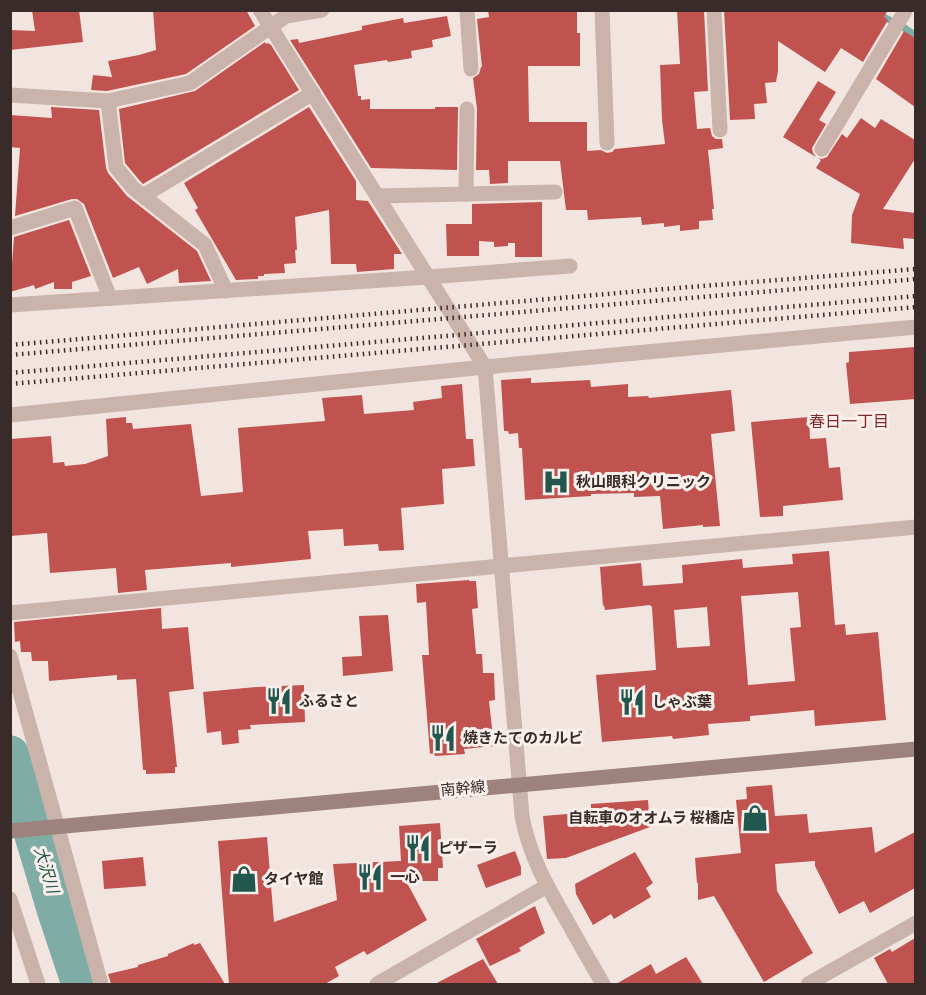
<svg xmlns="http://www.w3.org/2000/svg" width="926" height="995" font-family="'Source Sans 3','Noto Sans JP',sans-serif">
<rect width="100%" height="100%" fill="#f2e5df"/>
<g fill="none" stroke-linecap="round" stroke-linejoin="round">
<polyline stroke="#7fada5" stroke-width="7" points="876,13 903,27 916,36"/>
<polyline stroke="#7fada5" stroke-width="39" points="10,755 56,909 81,984"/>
</g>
<g fill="#c0524f" fill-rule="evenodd">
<polygon points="32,10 79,10 83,42 10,50 10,30 35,31"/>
<polygon points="153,10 246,10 255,26 186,74 107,91 91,90 93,75 112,77 108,61 139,55 156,50"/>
<polygon points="488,10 577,10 577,33 580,33 580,66 528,66 529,122 587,122 587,151 601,150 607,153 612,152 615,149 665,144 662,120 660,65 680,64 677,10 704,10 708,91 694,92 697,129 710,128 712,136 716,139 722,139 723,148 708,150 714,209 712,209 713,220 699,221 699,229 680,231 680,225 664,227 664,223 642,225 641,217 588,220 587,210 566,210 560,161 508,161 508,183 490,184 489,170 476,170 477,109 473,78 479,74 481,67 482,67 477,19 489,17"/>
<polygon points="724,10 888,10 884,17 888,20 863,62 841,48 825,72 778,41 778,71 776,82 765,83 767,103 754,104 755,119 730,120"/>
<polygon points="447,16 451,36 432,40 433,47 411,51 412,58 388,62 387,60 354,65 358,96 361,96 361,100 370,99 370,109 435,109 435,107 458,107 457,170 371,168 290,40 298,39 299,43 362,30 362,26 403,18 404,23"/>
<polygon points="904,31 915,38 915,107 876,79"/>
<polygon points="265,42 266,44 268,43 271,45 299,90 143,184 140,181 125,163 119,109 195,91"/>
<polygon points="818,81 836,92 819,120 826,124 812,148 813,153 816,157 783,137"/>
<polygon points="51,107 99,110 106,168 108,173 127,196 197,251 211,281 179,283 178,269 147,284 139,267 113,278 84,204 77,199 72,199 15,216 20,148 10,147 10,115 52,118"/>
<polygon points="309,107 356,181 356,200 368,201 402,254 394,254 394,269 357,272 356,264 331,264 329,210 295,217 297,250 295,250 296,263 284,264 285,273 264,274 264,276 258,276 258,279 236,280 195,210 198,208 184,183"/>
<polygon points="861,118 875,128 881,119 915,140 915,159 883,209 915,213 915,239 903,238 904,249 851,243 852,215 860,194 816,168 821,160 818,158 822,159 827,157 842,134 847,138"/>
<polygon points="542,202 542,257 515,257 515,243 508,243 508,246 494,247 494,242 479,241 479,256 447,256 446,224 472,224 472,204"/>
<polygon points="69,220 91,276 72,282 72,289 54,289 54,282 35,289 34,285 10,292 14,237"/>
<polygon points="915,347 915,399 850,404 846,363 849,362 849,352"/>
<polygon points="531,378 531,383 590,380 591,387 628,384 628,397 648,396 649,398 731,390 735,431 711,434 720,526 703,527 703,525 663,529 660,496 634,497 634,493 591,494 591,496 525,500 522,448 519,448 518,433 509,434 508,431 504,431 501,380"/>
<polygon points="462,384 466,439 473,439 475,466 442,469 444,504 401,508 404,550 379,551 378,544 344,546 343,529 308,531 311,559 231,567 231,563 145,570 147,590 118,593 116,568 50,573 47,533 10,536 10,439 51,436 53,463 64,462 65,466 85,464 108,456 106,419 126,417 126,423 132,423 133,429 191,424 201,496 243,492 238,428 325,421 322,398 362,395 364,414 414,410 413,402 442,398 441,386"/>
<polygon points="809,417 810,439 826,438 829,468 840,467 843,500 783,506 783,516 760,517 751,422"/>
<path d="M829 551 835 625 845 624 846 635 878 632 886 720 815 726 814 710 750 716V721L708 724 709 735 673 739 672 736 602 742 596 675 656 670 652 607 650 605 605 610 604 605 603 606 600 567 641 563 643 586 683 583 682 565 742 559 743 568 793 564 792 554ZM798 592 801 627 790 628 795 681 748 685 741 596ZM707 607 710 646 677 648 674 610Z"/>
<polygon points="469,580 469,581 476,581 478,608 472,609 476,654 482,654 483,673 494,673 495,700 489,701 494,746 464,749 465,754 435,756 434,753 430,754 422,655 429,655 426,602 417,603 416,584"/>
<polygon points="161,608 162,629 188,627 194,689 169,692 177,767 175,767 175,773 146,774 146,770 143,770 136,679 117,680 117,675 49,681 48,661 32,661 31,652 21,652 20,641 15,642 14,622"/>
<polygon points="388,615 393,671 343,676 342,657 362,656 359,616"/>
<polygon points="304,685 305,722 250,725 251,729 238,730 239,743 222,745 221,731 207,733 203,692 257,687"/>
<polygon points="772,785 775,816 807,814 809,833 872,827 875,853 915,832 915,888 870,913 864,901 839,914 815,866 815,861 775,864 777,891 813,953 764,982 714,896 698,900 698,883 697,883 695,858 741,853 736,800 747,799 746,787"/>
<polygon points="648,800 650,827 566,858 547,859 543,816 591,812 591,804"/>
<polygon points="440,823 443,868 438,868 438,881 406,881 427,920 367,955 364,951 335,967 339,976 325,984 229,984 218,841 267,837 274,922 337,900 333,864 401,861 399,826"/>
<polygon points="515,851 521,867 521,875 486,888 477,865"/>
<polygon points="635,852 653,883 646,888 651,897 614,919 611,914 593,925 576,894 575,884"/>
<polygon points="143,857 146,886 104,889 102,861"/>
<polygon points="535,906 545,933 519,948 521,951 490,966 476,939"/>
<polygon points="915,938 915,984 888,984 874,958 890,949 892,952"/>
<polygon points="194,943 194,945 200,943 225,984 111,984 108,974 138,967 138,965 168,956 168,954"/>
<polygon points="686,957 703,984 616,984 651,964 656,974"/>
<polygon points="483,959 498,984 435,984"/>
</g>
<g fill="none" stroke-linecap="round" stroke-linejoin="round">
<polyline stroke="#c9b3ab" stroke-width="15" points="428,277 485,367"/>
<g stroke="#c9b3ab" stroke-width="15">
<polyline points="260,10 428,277"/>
<polyline points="467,10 471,69"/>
<polyline points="602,10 607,143"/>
<polyline points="714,10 720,130"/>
<polyline points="10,95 108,101 190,83 286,16 322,10"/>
<polyline points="108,101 116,167 133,188 205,245 226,291"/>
<polyline points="822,149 905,11"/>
<polyline points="466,194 467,109"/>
<polyline points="143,196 313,93"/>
<polyline points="377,196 555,192"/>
<polyline points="10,228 75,208 110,298"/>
<polyline points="10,305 428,277 570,266"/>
<polyline points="485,367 522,816"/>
<polyline points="10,415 485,367 916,327"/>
<polyline points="10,613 501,566 916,527"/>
<polyline points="10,656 101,984"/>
<polyline points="10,899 38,984"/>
<polyline points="377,984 547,886"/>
<polyline points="808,984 916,923"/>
</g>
<path stroke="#c9b3ab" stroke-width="15" d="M522 816C529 855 547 886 566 919 578 941 591 963 603 984"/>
<polyline stroke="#9d827d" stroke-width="15" points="10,831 916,749"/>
<g stroke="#382b2a" stroke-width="4.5" stroke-dasharray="1.5 4.5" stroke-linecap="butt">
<polyline points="10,345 665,289 916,269"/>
<polyline points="10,355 916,279"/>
<polyline points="10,373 916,296"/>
<polyline points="10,384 916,307"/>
</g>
</g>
<defs>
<symbol id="hospital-bare" viewBox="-9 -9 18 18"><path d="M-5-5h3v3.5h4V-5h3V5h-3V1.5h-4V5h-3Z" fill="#21574f" stroke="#f9f0ec" stroke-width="2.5" paint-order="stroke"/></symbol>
<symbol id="restaurant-bare" viewBox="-9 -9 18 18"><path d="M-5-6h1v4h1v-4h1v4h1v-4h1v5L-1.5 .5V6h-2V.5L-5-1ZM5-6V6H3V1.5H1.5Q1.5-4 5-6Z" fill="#21574f" stroke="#f9f0ec" stroke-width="2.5" paint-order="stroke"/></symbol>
<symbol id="shop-bare" viewBox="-9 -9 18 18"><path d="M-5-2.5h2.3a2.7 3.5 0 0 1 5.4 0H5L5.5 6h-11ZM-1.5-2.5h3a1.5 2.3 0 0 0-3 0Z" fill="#21574f" stroke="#f9f0ec" stroke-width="2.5" paint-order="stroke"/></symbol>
</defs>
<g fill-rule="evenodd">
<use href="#hospital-bare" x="537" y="463" width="38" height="38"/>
<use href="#restaurant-bare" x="260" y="682" width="38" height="38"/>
<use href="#restaurant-bare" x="613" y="683" width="38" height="38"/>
<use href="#restaurant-bare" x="424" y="719" width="38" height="38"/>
<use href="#shop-bare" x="736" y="799" width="38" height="38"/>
<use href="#restaurant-bare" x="399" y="829" width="38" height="38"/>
<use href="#restaurant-bare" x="351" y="858" width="38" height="38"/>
<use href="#shop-bare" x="225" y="860" width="38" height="38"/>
</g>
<g text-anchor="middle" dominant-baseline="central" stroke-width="6" stroke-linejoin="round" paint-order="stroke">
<g font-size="15" font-weight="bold" fill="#382b2a" stroke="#f9f0ec" text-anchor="start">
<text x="576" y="482">秋山眼科クリニック</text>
<text x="299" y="701">ふるさと</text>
<text x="652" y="702">しゃぶ葉</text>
<text x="463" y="738">焼きたてのカルビ</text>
<text x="735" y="818" text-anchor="end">自転車のオオムラ 桜橋店</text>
<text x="438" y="848">ピザーラ</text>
<text x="390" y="877">一心</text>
<text x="264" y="879">タイヤ館</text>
</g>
<g font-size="15" fill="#382b2a" stroke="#f9f0ec">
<text transform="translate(463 789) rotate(-5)">南幹線</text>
</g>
<g font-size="16" fill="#832927" stroke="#f9f0ec">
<text x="849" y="422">春日一丁目</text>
</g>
<g font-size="16" font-style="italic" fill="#21574f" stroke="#f9f0ec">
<text transform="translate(46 870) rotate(73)">大沢川</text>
</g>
</g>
<rect width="926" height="995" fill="none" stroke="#382b2a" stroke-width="24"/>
</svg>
